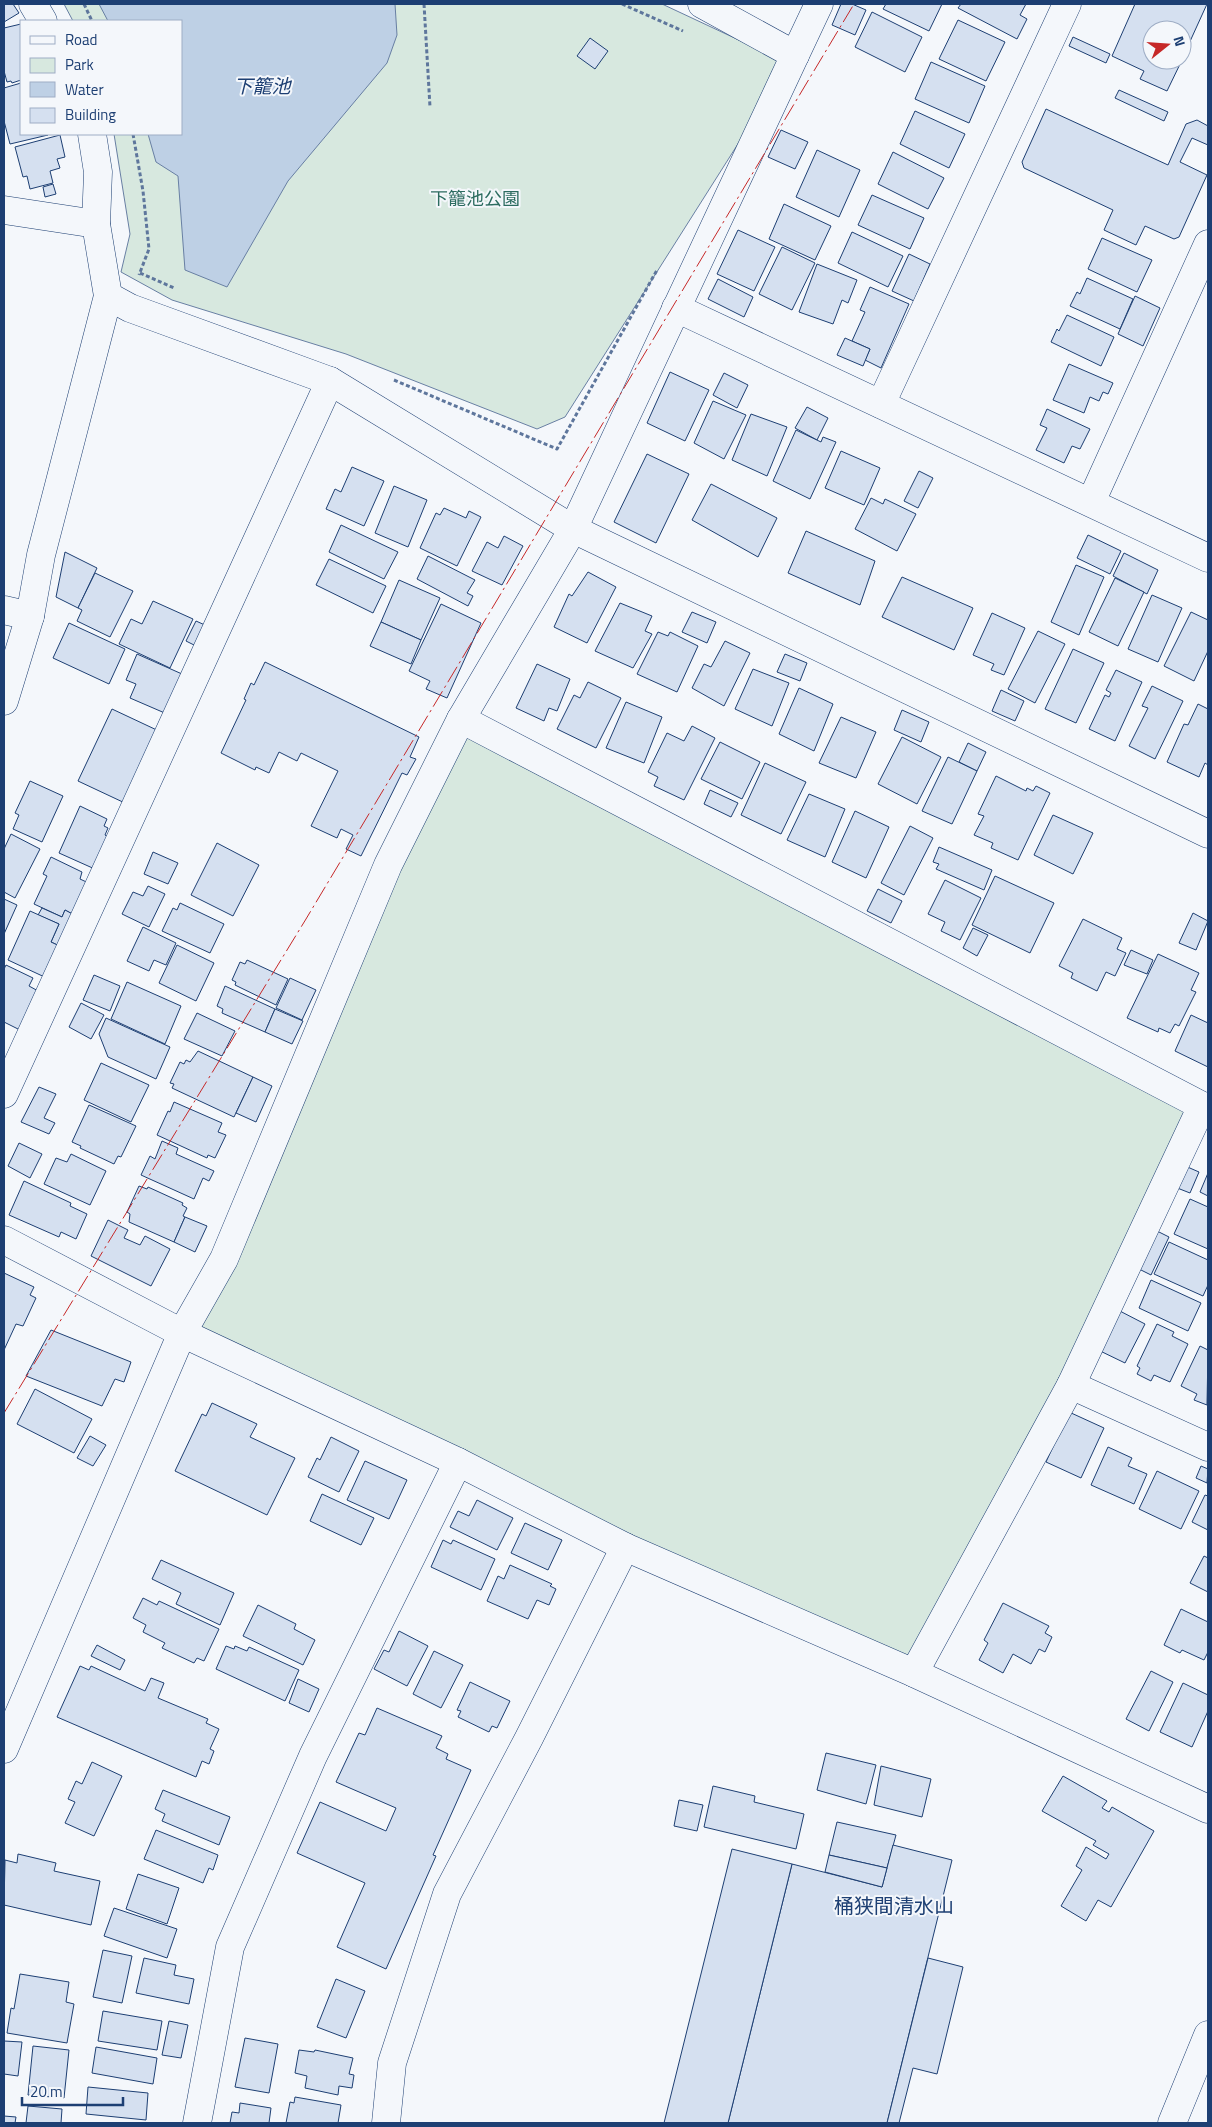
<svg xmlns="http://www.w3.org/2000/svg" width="1212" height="2127" font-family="'Titillium Web','Noto Sans JP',sans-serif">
<rect width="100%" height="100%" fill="#f4f7fb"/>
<g fill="#d7e8df" stroke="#687fa3">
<polygon points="64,4 662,4 773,56 780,61 781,76 565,417 537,429 346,354 172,300 121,272 130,234 114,134 181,134 181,21 73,21"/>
<polygon points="461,719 1202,1106 914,1673 182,1333"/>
</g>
<polygon fill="#bed0e5" stroke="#687fa3" points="99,4 395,4 397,35 387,63 288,181 227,287 185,270 178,176 156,162 148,134 181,134 181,21 108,21"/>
<g fill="#d5e0f0" stroke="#1d3f73">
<polygon points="4,4 13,4 19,13 4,22"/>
<polygon points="841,4 852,4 866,10 855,35 832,25"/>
<polygon points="886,4 942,4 929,31 883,9"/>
<polygon points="961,4 1026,4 1020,15 1027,19 1017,39 958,8"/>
<polygon points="1135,4 1207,4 1182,59 1182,30 1152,30 1152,60 1182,60 1167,91 1140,79 1144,71 1112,56"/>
<polygon points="872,12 922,37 905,72 855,47"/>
<polygon points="958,20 1005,42 986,81 939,59"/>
<polygon points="21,24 21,80 12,83 11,81 7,82 4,71 4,28"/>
<polygon points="1073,37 1110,54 1106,63 1069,46"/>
<polygon points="590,38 608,51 595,69 577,56"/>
<polygon points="931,62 985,86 969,123 915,99"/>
<polygon points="21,83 21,134 48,135 10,144 4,121 4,88"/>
<polygon points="1119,90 1168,112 1164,121 1115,98"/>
<polygon points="1046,109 1168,165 1186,124 1197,120 1208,126 1208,145 1192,138 1180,162 1207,175 1179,237 1174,239 1145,226 1136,245 1104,230 1113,210 1024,168 1022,162"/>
<polygon points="915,111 965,134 949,168 900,144"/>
<polygon points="781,130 808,142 795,169 768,157"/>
<polygon points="60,135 65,157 57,159 60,168 50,171 53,183 30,189 27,176 23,177 15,147"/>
<polygon points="817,150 860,170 839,217 796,197"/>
<polygon points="893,152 944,178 928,209 878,184"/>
<polygon points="53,184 56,194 45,197 43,187"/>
<polygon points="872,195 924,218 910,249 858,225"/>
<polygon points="784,204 831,226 815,260 769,239"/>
<polygon points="738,230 775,247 754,291 717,274"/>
<polygon points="852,232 903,256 888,287 838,263"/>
<polygon points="1102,238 1152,260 1137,292 1088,269"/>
<polygon points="782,247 815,263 792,310 759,294"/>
<polygon points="909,254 930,264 914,301 892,291"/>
<polygon points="817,264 857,280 848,303 842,300 833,324 799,312"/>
<polygon points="1087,278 1133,299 1120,329 1070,306 1077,292 1080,294"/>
<polygon points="718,279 753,297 744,317 708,299"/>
<polygon points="870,287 909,304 881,368 865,360 870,349 852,341 865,312 860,310"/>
<polygon points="1135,296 1160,308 1143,346 1118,334"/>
<polygon points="1067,315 1114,337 1101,366 1051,342 1057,329 1059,331"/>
<polygon points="845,338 870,349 863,366 837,355"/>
<polygon points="1069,364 1113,383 1108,394 1103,392 1099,401 1090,397 1084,413 1053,400"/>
<polygon points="670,372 709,390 685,441 647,423"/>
<polygon points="724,373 748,385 737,408 713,395"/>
<polygon points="713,401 746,415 724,459 694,443"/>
<polygon points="807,407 828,418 817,440 795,428"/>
<polygon points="1047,409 1090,429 1080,449 1072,446 1064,463 1036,450 1047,428 1040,425"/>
<polygon points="751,414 787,427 767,476 732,460"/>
<polygon points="796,430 821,442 823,437 836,442 810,499 773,481"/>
<polygon points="841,451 880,468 864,505 825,488"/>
<polygon points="647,454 689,474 656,543 614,522"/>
<polygon points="352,467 384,481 364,526 326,509 335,489 341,492"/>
<polygon points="919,471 933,478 918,508 904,501"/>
<polygon points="711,484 777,518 758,557 692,520"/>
<polygon points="394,486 427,500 408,547 375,533"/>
<polygon points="871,498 883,504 885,499 916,514 897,551 855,529"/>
<polygon points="444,508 466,518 469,511 481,517 457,566 420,548 436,513 440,515"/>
<polygon points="341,525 398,552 384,579 329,552"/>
<polygon points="806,531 875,561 860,605 788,573"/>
<polygon points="1088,535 1121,551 1110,574 1077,558"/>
<polygon points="504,536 523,546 502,585 472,571 487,542 498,548"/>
<polygon points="65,552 97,568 78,608 56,597"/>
<polygon points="1124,553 1158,570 1147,594 1113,576"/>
<polygon points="428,556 475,580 467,593 473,596 468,606 417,579"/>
<polygon points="329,559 386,586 373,613 316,585"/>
<polygon points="1076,565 1104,577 1079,635 1051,622"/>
<polygon points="588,572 616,587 587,643 554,627 569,594 572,596"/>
<polygon points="95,573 133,591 110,637 77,621 82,610 78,608"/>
<polygon points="902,577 973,608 954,650 882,617"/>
<polygon points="1115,578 1144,592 1118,646 1089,632"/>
<polygon points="399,580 440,598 421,640 381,622"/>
<polygon points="1152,595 1182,608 1158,662 1128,649"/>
<polygon points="153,601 193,619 170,668 119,644 131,619 142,624"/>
<polygon points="620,603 652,616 645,631 652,634 633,668 595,651"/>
<polygon points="441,604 481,623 447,698 426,689 430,681 409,671"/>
<polygon points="692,612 716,622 707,643 682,632"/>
<polygon points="1191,612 1208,620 1208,651 1194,681 1164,666"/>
<polygon points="992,613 1025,628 1004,675 991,670 994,664 973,655"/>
<polygon points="196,621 216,630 206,651 186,641"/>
<polygon points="381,622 421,640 411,664 370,646"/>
<polygon points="69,623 125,649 109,684 53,658"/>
<polygon points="1038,631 1065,644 1035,703 1008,689"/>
<polygon points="658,632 668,636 670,632 698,646 677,692 637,674"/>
<polygon points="725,641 750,653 724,706 692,688 704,664 711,667"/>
<polygon points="1073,649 1104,663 1076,723 1045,709"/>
<polygon points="137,654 191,678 174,717 130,698 136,684 126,680"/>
<polygon points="785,654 807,663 800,681 777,672"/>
<polygon points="265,662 419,737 410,757 416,759 407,775 402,773 361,856 346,849 353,835 341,829 337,838 311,826 338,771 301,753 297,761 279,752 269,773 256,767 255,770 221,753 246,700 244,699 251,683 254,685"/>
<polygon points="537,664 570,679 557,711 549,708 544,721 516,708"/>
<polygon points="753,669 789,683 772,726 735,709"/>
<polygon points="1116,670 1142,682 1115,741 1089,729 1105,695 1109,697 1111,693 1106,690"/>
<polygon points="588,682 621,698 596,748 557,729 574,695 580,698"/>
<polygon points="1152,686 1183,701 1155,759 1129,746 1148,708 1142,706"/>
<polygon points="799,688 833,704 814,751 779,734"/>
<polygon points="1001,690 1024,701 1015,721 992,711"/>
<polygon points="626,702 662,717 644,763 606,748"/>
<polygon points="1198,704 1208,709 1208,765 1205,763 1199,777 1167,762 1184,724 1188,725"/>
<polygon points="112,709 161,732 127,804 78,781"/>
<polygon points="902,710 929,722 921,742 894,730"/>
<polygon points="841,717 876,732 856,778 819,763"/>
<polygon points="692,726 715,738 684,800 654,786 658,777 648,772 667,733 684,741"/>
<polygon points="902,737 941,757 917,804 878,784"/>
<polygon points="720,742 760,762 742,799 701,779"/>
<polygon points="968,743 986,752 977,771 959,762"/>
<polygon points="948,757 977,771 952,824 922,811"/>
<polygon points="765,763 806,782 781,834 741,815"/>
<polygon points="996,776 1026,791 1027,788 1033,791 1036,786 1050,793 1018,860 991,848 993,843 974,835 984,816 978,814"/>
<polygon points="30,781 63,796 42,842 13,829 19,815 15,813"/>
<polygon points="710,790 738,803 731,817 704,804"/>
<polygon points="809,794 845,809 825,857 787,840"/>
<polygon points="80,806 107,819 104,826 108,828 105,835 111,839 97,870 59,853"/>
<polygon points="855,811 889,827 866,878 832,862"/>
<polygon points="1053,815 1093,833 1073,874 1034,855"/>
<polygon points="910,826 933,838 904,895 881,883"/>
<polygon points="11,834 40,849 15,898 4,892 4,849"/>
<polygon points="217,843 259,865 233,916 191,895"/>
<polygon points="939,847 992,870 984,890 936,869 939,864 933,862"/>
<polygon points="153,852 178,863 168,884 144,874"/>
<polygon points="51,857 82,872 80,879 95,886 76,916 65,910 62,917 34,904 47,876 43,874"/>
<polygon points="995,876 1054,903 1030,953 972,925"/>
<polygon points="945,880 981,898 960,940 941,931 945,922 928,914"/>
<polygon points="148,886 165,894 149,927 122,914 133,892 143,896"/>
<polygon points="878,889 902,901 891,923 867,911"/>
<polygon points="4,899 17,905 4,934"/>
<polygon points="180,903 224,924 210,953 162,931 173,908 177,910"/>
<polygon points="42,908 62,917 65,910 82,919 68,950 51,942 59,924 38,915"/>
<polygon points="30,911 59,924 51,942 68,950 51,980 8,960"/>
<polygon points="1193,913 1208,921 1196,950 1179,943"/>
<polygon points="1083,919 1122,938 1117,949 1126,953 1115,976 1106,972 1097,991 1071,978 1073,973 1059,966"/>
<polygon points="143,927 176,943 166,965 154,960 149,971 127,961"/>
<polygon points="973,928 988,935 977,956 963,948"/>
<polygon points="177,945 214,963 196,1001 159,983"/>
<polygon points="1131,950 1153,960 1147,974 1124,965"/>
<polygon points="1158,954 1199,973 1191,990 1196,992 1179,1026 1175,1024 1170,1033 1159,1028 1158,1032 1127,1018"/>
<polygon points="247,960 288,979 276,1005 235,985 236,982 232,980 240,962 245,964"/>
<polygon points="6,965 33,978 29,986 40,992 22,1031 4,1022 4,969"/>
<polygon points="94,975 120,986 110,1011 83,1000"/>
<polygon points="290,978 316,990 302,1020 276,1008"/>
<polygon points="127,982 181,1006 165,1044 111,1019"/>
<polygon points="225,986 275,1009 265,1032 222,1013 223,1009 217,1006"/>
<polygon points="81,1003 104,1015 91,1039 69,1027"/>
<polygon points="275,1009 303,1021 292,1044 265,1032"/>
<polygon points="197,1013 235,1031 222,1056 184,1039"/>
<polygon points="1191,1015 1208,1023 1208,1067 1175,1051"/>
<polygon points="106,1018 170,1047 156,1079 108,1057 99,1034"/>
<polygon points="198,1051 253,1077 234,1117 172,1088 174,1084 170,1083 180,1062 184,1064 186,1060 190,1062"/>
<polygon points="101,1063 149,1085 131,1122 84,1100"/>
<polygon points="253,1077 272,1086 256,1122 236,1113"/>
<polygon points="39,1087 56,1094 44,1118 55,1123 49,1134 21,1122"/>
<polygon points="174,1102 222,1123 218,1132 226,1135 215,1158 208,1155 207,1158 157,1135 168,1111 170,1112"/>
<polygon points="89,1105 136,1126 121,1157 118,1156 114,1164 80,1148 81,1146 72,1142"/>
<polygon points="162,1141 178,1148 176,1154 214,1171 209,1181 203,1178 194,1199 141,1175 150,1156 155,1159"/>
<polygon points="19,1143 42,1154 30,1178 8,1166"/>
<polygon points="71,1154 106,1171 90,1205 44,1184 56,1158 67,1162"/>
<polygon points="1176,1162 1199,1172 1190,1193 1167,1184"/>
<polygon points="1208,1173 1208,1196 1200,1192"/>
<polygon points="24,1181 71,1203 70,1206 87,1214 76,1239 61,1232 59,1237 9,1215"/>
<polygon points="139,1186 147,1189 148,1187 183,1203 182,1205 187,1208 183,1216 185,1217 174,1242 129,1222 130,1214 127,1212"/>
<polygon points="1190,1199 1208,1207 1208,1249 1174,1234"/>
<polygon points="185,1217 207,1226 195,1252 174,1242"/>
<polygon points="108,1220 128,1230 124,1238 140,1245 145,1236 170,1249 151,1286 91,1256"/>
<polygon points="1147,1226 1169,1237 1151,1275 1129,1264"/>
<polygon points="1169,1242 1208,1260 1208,1285 1203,1296 1154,1274"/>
<polygon points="4,1273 34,1287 30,1295 36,1298 23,1326 16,1324 4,1350"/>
<polygon points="1151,1280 1201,1303 1188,1331 1139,1308"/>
<polygon points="1114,1308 1145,1324 1125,1363 1094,1348"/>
<polygon points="1157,1324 1174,1332 1172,1336 1188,1344 1170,1382 1154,1375 1151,1381 1137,1374 1140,1368 1137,1366"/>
<polygon points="51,1330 131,1362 124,1382 115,1379 102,1406 26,1376"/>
<polygon points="1200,1346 1208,1350 1207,1405 1194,1400 1197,1394 1181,1386"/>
<polygon points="35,1389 92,1419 74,1453 17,1424"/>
<polygon points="212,1403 257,1424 250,1437 295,1458 267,1515 175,1471 202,1414 206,1416"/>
<polygon points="1069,1412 1104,1428 1081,1478 1046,1462"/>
<polygon points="90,1436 106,1445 93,1466 77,1458"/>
<polygon points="331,1437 359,1451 339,1492 308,1477 317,1458 320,1460"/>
<polygon points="1108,1447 1132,1458 1128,1466 1147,1474 1134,1504 1091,1485"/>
<polygon points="365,1461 407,1480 389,1519 347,1500"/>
<polygon points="1201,1466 1208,1469 1207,1483 1196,1478"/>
<polygon points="1157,1471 1199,1491 1181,1529 1139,1509"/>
<polygon points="322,1494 374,1518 361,1545 310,1521"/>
<polygon points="1205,1495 1208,1496 1208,1530 1192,1522"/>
<polygon points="477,1500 513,1518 497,1550 450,1527 458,1511 469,1516"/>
<polygon points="525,1523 562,1540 548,1570 511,1553"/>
<polygon points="443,1540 451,1544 453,1540 495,1559 481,1590 431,1567"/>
<polygon points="1204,1556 1208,1558 1208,1592 1190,1583"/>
<polygon points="161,1560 234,1593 220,1625 176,1604 181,1593 152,1579"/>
<polygon points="510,1565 552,1584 550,1586 556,1589 549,1605 537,1600 528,1619 487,1601 498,1576 504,1579"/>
<polygon points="143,1598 157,1605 159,1601 219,1629 204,1661 197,1658 194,1663 162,1648 165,1643 143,1632 146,1625 133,1618"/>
<polygon points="1003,1603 1049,1626 1045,1633 1052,1637 1045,1652 1039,1649 1031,1664 1013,1654 1003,1673 979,1660 988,1643 984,1640"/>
<polygon points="258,1605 296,1624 294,1629 315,1640 303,1665 243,1636"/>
<polygon points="1181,1609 1208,1622 1208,1652 1204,1660 1182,1650 1180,1653 1164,1645"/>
<polygon points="399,1631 428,1646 407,1686 374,1669 384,1650 389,1652"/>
<polygon points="97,1645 125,1660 120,1670 91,1656"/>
<polygon points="226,1646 234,1649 235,1646 247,1651 249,1647 299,1670 285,1701 216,1669"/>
<polygon points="434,1651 463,1665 441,1708 413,1694"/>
<polygon points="80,1666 89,1670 91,1666 145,1691 151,1678 164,1683 158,1698 208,1719 206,1723 219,1729 210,1749 214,1751 209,1764 202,1761 196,1777 57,1717"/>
<polygon points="1151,1671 1173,1682 1149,1731 1126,1719"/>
<polygon points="298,1679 319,1689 309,1712 289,1703"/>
<polygon points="470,1682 510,1701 497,1728 492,1726 489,1732 458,1717 461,1711 457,1710"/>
<polygon points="1183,1683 1208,1695 1208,1711 1192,1747 1160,1732"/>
<polygon points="377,1708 442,1736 436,1748 448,1754 446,1759 471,1770 433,1855 436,1856 386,1969 337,1947 365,1883 297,1853 320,1802 386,1831 396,1808 336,1782 359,1733 365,1735"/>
<polygon points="826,1753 876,1765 866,1804 817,1790"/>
<polygon points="92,1762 122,1776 94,1836 65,1823 75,1802 68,1799 76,1781 82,1784"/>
<polygon points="881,1766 931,1779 922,1817 874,1805"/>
<polygon points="1063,1776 1107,1801 1102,1808 1109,1812 1112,1807 1154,1831 1111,1907 1098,1900 1086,1921 1061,1906 1082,1870 1076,1866 1086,1847 1106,1859 1109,1854 1093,1845 1096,1841 1042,1811"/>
<polygon points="713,1786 755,1796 754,1802 804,1814 796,1849 704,1827"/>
<polygon points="163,1790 230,1817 219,1845 162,1821 165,1814 155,1809"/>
<polygon points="679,1800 703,1805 697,1831 674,1826"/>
<polygon points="837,1822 896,1835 887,1868 829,1855"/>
<polygon points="156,1830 218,1855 213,1870 209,1868 203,1883 144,1859"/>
<polygon points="893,1845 952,1860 887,2123 728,2123 792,1864 882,1887"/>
<polygon points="732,1849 792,1864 728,2123 664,2123"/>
<polygon points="18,1854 56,1863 54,1871 100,1881 91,1925 4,1905 5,1860 17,1863"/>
<polygon points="829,1855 887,1868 882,1887 825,1872"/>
<polygon points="138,1874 179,1888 167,1924 126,1909"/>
<polygon points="114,1908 177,1929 167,1958 104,1936"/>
<polygon points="103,1950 132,1956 122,2003 93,1997"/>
<polygon points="144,1958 176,1965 174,1975 194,1979 189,2004 136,1993"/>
<polygon points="928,1958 963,1967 937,2074 913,2068 899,2123 887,2123"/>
<polygon points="20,1974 69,1982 66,2002 74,2004 67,2043 7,2033 11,2008 14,2009"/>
<polygon points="336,1979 365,1991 346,2038 317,2027"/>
<polygon points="103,2011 162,2021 157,2050 98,2041"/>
<polygon points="169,2021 188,2025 181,2058 162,2055"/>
<polygon points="245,2038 278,2044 269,2093 235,2087"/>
<polygon points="4,2041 22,2042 18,2076 4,2074"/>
<polygon points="33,2046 69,2050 64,2098 28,2095"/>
<polygon points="96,2047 157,2058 153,2084 92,2073"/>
<polygon points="299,2050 314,2052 315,2050 353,2058 349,2074 354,2075 352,2088 339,2086 338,2095 305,2088 307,2076 295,2073"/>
<polygon points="88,2087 148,2093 146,2120 86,2114"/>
<polygon points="295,2097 341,2105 338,2123 286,2123 290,2102 294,2103"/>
<polygon points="240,2103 271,2108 269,2123 230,2123 232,2112 239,2113"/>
<polygon points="28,2106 62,2109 61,2123 26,2123"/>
<polygon points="4,2116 16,2117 15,2123 4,2123"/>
</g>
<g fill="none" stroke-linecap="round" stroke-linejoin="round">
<defs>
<g id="street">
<polyline points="33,4 43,21"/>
<polyline points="702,4 795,55 819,4"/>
<polyline points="4,210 96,224"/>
<polyline points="108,296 130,308 330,381 573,529 1208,834"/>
<polyline points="676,308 1208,558"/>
<polyline points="881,404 1067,4"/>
<polyline points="1091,502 1208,244"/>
<polyline points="4,610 30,616"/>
<polyline points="4,701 30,616 41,555 108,296 96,224 98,172 92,134"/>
<polyline points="4,1094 330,381"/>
<polyline points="4,1240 182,1333 458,1462 625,1547 914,1673 1208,1809"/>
<polyline points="1071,1385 1208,1447"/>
<polyline points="914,1673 1071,1385 1202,1106"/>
<polyline points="197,2123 230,1947 313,1756 458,1462"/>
<polyline points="386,2123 392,2063 447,1894 529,1738 625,1547"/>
<polyline points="1172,2123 1208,2035"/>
</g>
<g id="secondary">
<polyline points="461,719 1208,1109"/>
<polyline points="4,1749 182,1333 224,1259 388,865 461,719 573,529 795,55"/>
</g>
</defs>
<use href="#street" stroke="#1d3f73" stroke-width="29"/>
<use href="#secondary" stroke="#1d3f73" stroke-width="29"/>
<g stroke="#5e769c" stroke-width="3" stroke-dasharray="4 2.5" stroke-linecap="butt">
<polyline points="84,4 92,21"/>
<polyline points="424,4 430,107"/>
<polyline points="622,4 683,31"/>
<polyline points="133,134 143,191 149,249 139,275"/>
<polyline points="140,273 174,288"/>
<polyline points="394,380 557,449 657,270"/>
</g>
<use href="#street" stroke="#f4f7fb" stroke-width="28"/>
<use href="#secondary" stroke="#f4f7fb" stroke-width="28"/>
<polyline stroke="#c62828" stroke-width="1" stroke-dasharray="18 4 2.5 4" stroke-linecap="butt" points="4,1413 306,919 854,4"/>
</g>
<g text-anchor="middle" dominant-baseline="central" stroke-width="4" stroke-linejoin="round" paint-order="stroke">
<g font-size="18" fill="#2c6c60" stroke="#f4f7fb">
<text x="475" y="198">下籠池公園</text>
</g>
<g font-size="19" font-style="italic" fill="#1d3f73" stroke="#f4f7fb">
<text x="262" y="85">下籠池</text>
</g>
<g font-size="20" fill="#1d3f73" stroke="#f4f7fb">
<text x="894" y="1905">桶狭間清水山</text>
</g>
</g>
<rect width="1212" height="2127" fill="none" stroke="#1d3f73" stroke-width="10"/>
<rect x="20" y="20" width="162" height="115" fill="#f4f7fb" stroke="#9eadc5"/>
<rect x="30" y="36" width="25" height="8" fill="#f4f7fb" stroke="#9eadc5"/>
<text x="65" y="45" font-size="15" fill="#1d3f73">Road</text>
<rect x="30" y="58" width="25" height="15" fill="#d7e8df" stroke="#9eadc5"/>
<text x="65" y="70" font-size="15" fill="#1d3f73">Park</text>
<rect x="30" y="82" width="25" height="15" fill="#bed0e5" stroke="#9eadc5"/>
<text x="65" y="95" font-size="15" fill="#1d3f73">Water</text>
<rect x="30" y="108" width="25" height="15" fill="#d5e0f0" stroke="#9eadc5"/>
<text x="65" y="120" font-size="15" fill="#1d3f73">Building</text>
<g transform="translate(1167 45) rotate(73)"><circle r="24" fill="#f4f7fb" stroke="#9eadc5"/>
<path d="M0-4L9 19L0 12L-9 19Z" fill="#c62828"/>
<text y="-8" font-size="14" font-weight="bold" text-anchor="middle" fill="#1d3f73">N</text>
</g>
<path d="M22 2097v8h101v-8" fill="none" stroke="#1d3f73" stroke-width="2.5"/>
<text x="30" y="2097" font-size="15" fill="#1d3f73" stroke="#f4f7fb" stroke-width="4" paint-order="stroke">20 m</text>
</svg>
